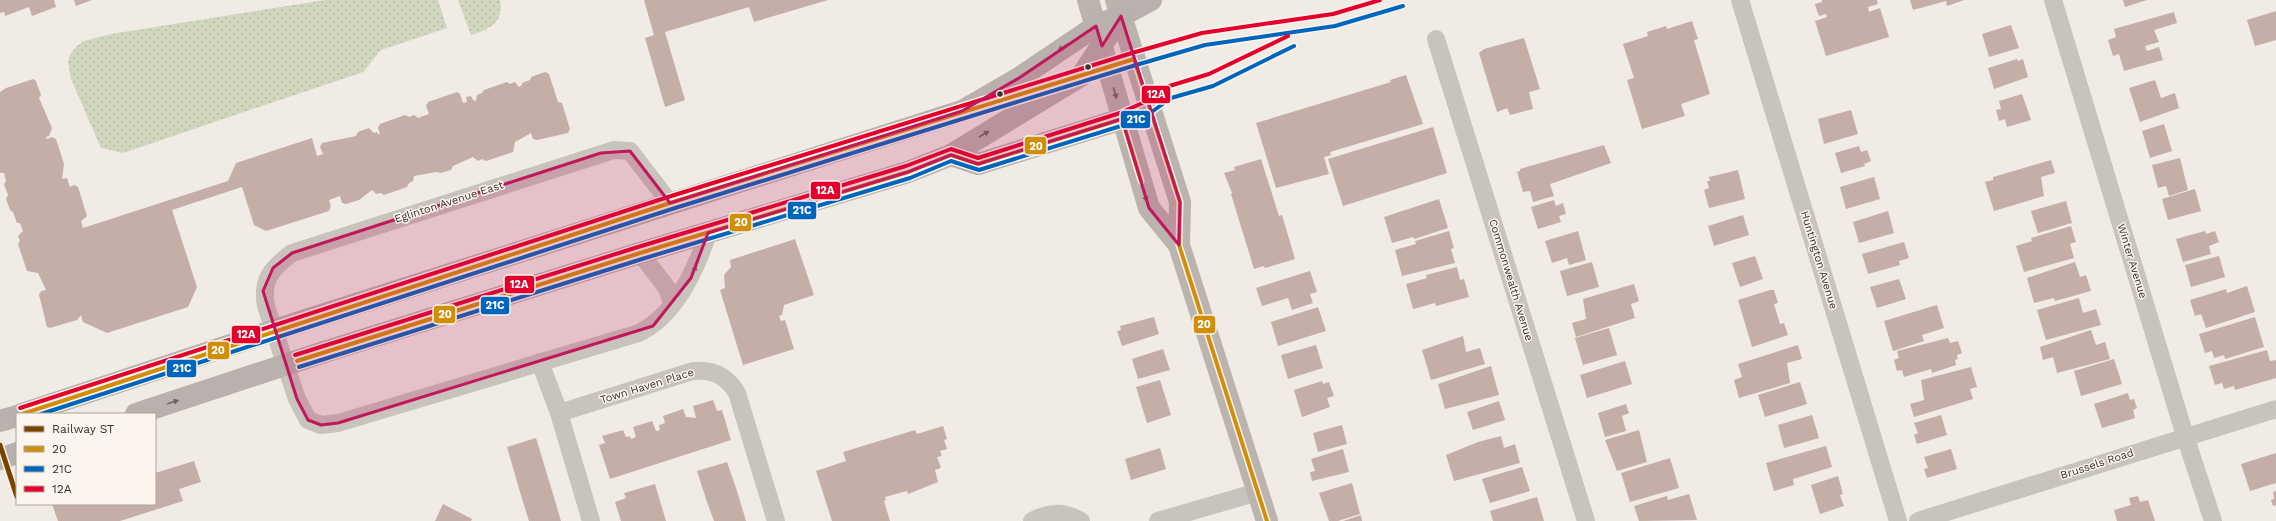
<svg xmlns="http://www.w3.org/2000/svg" width="2276" height="521" font-family="'Work Sans',sans-serif">
<defs>
<pattern id="park-dots" width="8" height="8" patternUnits="userSpaceOnUse"><rect width="8" height="8" fill="#d1d6bf"/><path d="M2 2h.1M6 6h.1" fill="none" stroke="#b4b8a4" stroke-width="1.8" stroke-linecap="round"/></pattern>
</defs>
<rect width="100%" height="100%" fill="#f0ebe5"/>
<g fill="url(#park-dots)">
<polygon points="325,0 438,0 447,28 381,50 363,72 123,153 101,148 71,79 68,61 71,53 78,45 84,41 111,34"/>
<path d="M458 0H500C504 23 490 29 471 35Z"/>
</g>
<g fill="#c3afa7">
<polygon points="0,0 54,0 56,7 32,16 29,7 5,16 4,12 0,13"/>
<polygon points="74,0 92,0 76,6"/>
<polygon points="644,0 828,0 754,22 749,7 665,32 685,100 665,107 645,38 654,35"/>
<polygon points="1822,0 1877,0 1878,4 1868,7 1869,12 1880,8 1889,37 1826,56 1815,21 1827,17 1826,14 1819,16 1817,11 1815,4 1822,2"/>
<polygon points="1910,0 1964,0 1947,6 1946,1 1913,10"/>
<polygon points="2123,0 2147,0 2125,7"/>
<polygon points="2276,11 2276,40 2255,46 2247,20"/>
<polygon points="2174,12 2177,23 2154,30 2159,42 2145,46 2147,51 2159,47 2163,60 2124,71 2119,54 2113,56 2108,40 2116,37 2114,29"/>
<polygon points="1692,21 1698,39 1694,40 1710,94 1681,104 1685,116 1642,129 1627,80 1634,78 1623,44 1648,36 1647,32 1666,26 1667,29"/>
<polygon points="2011,25 2019,48 1989,57 1982,34"/>
<polygon points="1524,38 1540,89 1529,92 1533,109 1510,115 1507,108 1497,112 1479,53 1484,49"/>
<polygon points="2017,59 2018,61 2023,59 2028,77 1994,89 1988,68"/>
<polygon points="545,72 549,74 558,102 562,103 570,129 568,133 537,140 533,139 531,133 515,142 513,152 486,161 482,159 478,161 473,157 453,166 451,170 440,173 436,172 414,176 413,181 409,183 407,187 384,195 381,193 376,194 372,190 359,200 346,204 342,203 340,196 329,200 331,206 329,211 266,231 254,225 242,187 172,210 197,287 188,307 107,333 83,322 81,315 77,320 50,328 47,327 39,295 41,291 46,290 38,273 27,271 18,244 20,241 18,236 23,231 20,223 17,223 13,212 10,210 6,199 8,195 4,184 6,181 4,173 0,173 0,92 6,88 33,79 36,81 41,95 39,98 52,128 49,136 46,137 47,139 52,137 56,139 64,164 62,179 67,178 70,187 74,185 78,187 87,216 81,221 83,228 228,181 236,163 312,138 317,156 323,154 320,147 322,143 356,136 358,132 369,128 374,133 377,132 378,134 380,134 378,128 380,124 405,115 409,117 414,115 418,118 429,114 426,106 428,102 457,92 460,94 463,103 467,102 466,97 471,96 473,100 476,101 477,95 482,93 484,90 507,82 510,84 515,82 519,87 522,85 522,83 530,80 531,77"/>
<polygon points="1406,75 1423,124 1330,152 1331,155 1324,157 1329,174 1276,188 1256,123 1391,82 1390,80"/>
<polygon points="2155,80 2161,98 2175,93 2179,108 2140,122 2129,88"/>
<polygon points="2022,94 2031,120 2007,127 2005,119 1999,121 1996,110 2001,109 1999,101"/>
<polygon points="1851,110 1858,134 1824,144 1818,119"/>
<polygon points="2164,124 2172,151 2150,158 2142,131"/>
<polygon points="1433,127 1447,173 1343,206 1328,159"/>
<polygon points="1604,145 1611,163 1550,184 1554,196 1533,202 1530,191 1523,192 1517,172 1520,171 1520,169"/>
<polygon points="1859,146 1861,152 1867,150 1871,161 1864,164 1865,166 1841,173 1835,153"/>
<polygon points="2180,158 2188,190 2169,196 2166,186 2158,188 2152,165"/>
<polygon points="1261,159 1279,216 1282,215 1295,259 1265,268 1264,266 1254,269 1231,194 1232,193 1224,173 1235,170 1234,167"/>
<polygon points="2051,160 2055,173 2041,177 2044,196 1994,211 1985,182 1993,180 1993,177"/>
<polygon points="1738,170 1745,199 1709,208 1704,190 1709,188 1707,181 1710,181 1709,177"/>
<polygon points="1874,177 1880,199 1846,209 1840,187"/>
<polygon points="2195,189 2201,211 2168,220 2162,199"/>
<polygon points="1439,199 1448,228 1414,239 1413,237 1392,243 1384,217"/>
<polygon points="1554,200 1556,206 1563,203 1566,214 1559,216 1561,222 1538,229 1531,207"/>
<polygon points="2066,201 2072,223 2038,233 2031,211"/>
<polygon points="1888,211 1894,233 1859,243 1853,222"/>
<polygon points="1743,215 1749,235 1714,246 1708,226"/>
<polygon points="2071,226 2076,242 2070,244 2074,258 2024,272 2016,246 2032,241 2031,238"/>
<polygon points="1449,231 1454,248 1451,249 1455,263 1402,276 1395,250 1416,244 1415,241"/>
<polygon points="1578,231 1586,260 1569,265 1567,258 1552,263 1545,241"/>
<polygon points="2205,231 2206,234 2215,231 2219,242 2209,246 2211,254 2183,262 2176,239"/>
<polygon points="795,239 814,295 784,305 782,315 779,316 781,321 785,320 794,349 743,365 720,290 725,288 724,275 731,267 730,260"/>
<polygon points="1904,242 1909,258 1899,261 1900,265 1868,274 1862,254"/>
<polygon points="1755,256 1763,279 1740,287 1732,263"/>
<polygon points="2219,256 2225,277 2191,287 2185,265"/>
<polygon points="1592,262 1599,287 1567,296 1560,271"/>
<polygon points="2075,262 2080,277 2086,275 2091,291 2055,301 2054,298 2034,303 2027,278"/>
<polygon points="1457,267 1460,280 1464,279 1469,297 1436,306 1435,303 1413,309 1406,284 1427,278 1426,275"/>
<polygon points="1310,271 1317,292 1310,294 1313,303 1292,310 1288,298 1262,306 1256,288"/>
<polygon points="1899,279 1906,299 1877,308 1870,287"/>
<polygon points="1634,284 1639,301 1631,304 1635,318 1576,337 1572,323 1586,319 1583,299"/>
<polygon points="2247,286 2255,312 2206,328 2201,314 2195,316 2190,300 2226,289 2227,293"/>
<polygon points="1770,290 1774,290 1778,303 1774,304 1780,324 1784,323 1788,335 1752,347 1738,300"/>
<polygon points="2079,298 2083,313 2096,309 2101,325 2046,340 2037,310"/>
<polygon points="1937,305 1944,328 1922,335 1924,341 1893,351 1884,321"/>
<polygon points="1318,307 1326,331 1278,346 1271,322"/>
<polygon points="1154,317 1159,334 1122,346 1117,331 1121,330 1120,326"/>
<polygon points="2255,317 2264,347 2225,359 2224,355 2214,358 2212,351 2205,353 2199,334"/>
<polygon points="1609,328 1617,355 1583,365 1575,338"/>
<polygon points="2091,330 2096,345 2105,342 2110,359 2057,373 2053,357 2043,360 2040,347"/>
<polygon points="1463,336 1466,352 1480,348 1485,364 1431,380 1422,350"/>
<polygon points="1948,338 1950,343 1958,341 1962,353 1957,355 1958,359 1955,360 1956,365 1932,373 1931,369 1904,377 1902,370 1897,371 1894,360 1899,358 1897,351"/>
<polygon points="1316,345 1323,368 1288,379 1281,355"/>
<polygon points="1798,345 1802,359 1787,363 1790,383 1739,398 1734,380 1742,377 1738,364"/>
<polygon points="1163,349 1170,370 1138,379 1132,359"/>
<polygon points="2267,350 2270,361 2276,360 2276,378 2235,390 2234,386 2224,389 2222,383 2215,385 2209,366"/>
<polygon points="2114,359 2122,384 2081,396 2074,371"/>
<polygon points="1625,361 1632,384 1587,398 1580,375"/>
<polygon points="1491,366 1499,395 1445,409 1438,384"/>
<polygon points="1971,367 1977,387 1970,389 1973,399 1914,417 1910,404 1924,400 1921,380"/>
<polygon points="1160,380 1171,415 1147,423 1136,387"/>
<polygon points="1322,381 1323,384 1329,382 1334,396 1327,398 1330,407 1302,417 1294,390"/>
<polygon points="1800,382 1807,404 1765,417 1758,395"/>
<polygon points="2128,393 2130,400 2134,399 2137,408 2133,410 2135,418 2102,428 2094,404"/>
<polygon points="713,400 717,411 722,410 731,440 610,479 599,445 605,443 602,436 623,430 626,437 630,436 631,439 636,437 633,427 652,421 656,431 660,430 659,425 665,423 663,416 683,409 686,417 696,418 693,406"/>
<polygon points="1499,401 1505,420 1473,430 1467,412"/>
<polygon points="1626,404 1629,413 1622,416 1626,431 1605,437 1598,413"/>
<polygon points="1812,415 1819,438 1784,448 1778,425"/>
<polygon points="1941,415 1947,435 1917,444 1914,435 1918,433 1914,423"/>
<polygon points="1342,425 1347,444 1318,452 1313,433"/>
<polygon points="943,426 947,439 944,440 947,449 940,451 942,456 937,457 941,468 935,470 938,482 908,494 907,491 885,497 886,500 884,501 890,521 832,521 816,471 846,461 843,452 915,430 917,434"/>
<polygon points="1639,430 1647,462 1617,471 1605,440"/>
<polygon points="1501,436 1504,448 1515,444 1520,463 1454,481 1446,455 1478,442"/>
<polygon points="536,438 550,484 561,521 529,521 520,492 507,447"/>
<polygon points="1826,446 1832,467 1793,479 1794,485 1774,491 1766,463"/>
<polygon points="1160,448 1166,469 1131,480 1125,459"/>
<polygon points="1343,449 1349,472 1312,481 1310,472 1315,471 1311,459"/>
<polygon points="1951,449 1957,469 1927,478 1924,469 1928,468 1924,457"/>
<polygon points="2276,453 2276,483 2250,491 2241,464"/>
<polygon points="1670,458 1679,488 1630,502 1621,473"/>
<polygon points="194,461 201,482 179,489 183,501 120,521 58,521 52,504 155,504 155,473"/>
<polygon points="727,462 737,491 746,521 714,521 707,502 697,471"/>
<polygon points="1522,467 1530,491 1490,503 1482,479"/>
<polygon points="1838,476 1843,494 1840,495 1844,506 1820,514 1811,485"/>
<polygon points="1352,483 1360,514 1338,521 1329,521 1319,493"/>
<polygon points="655,484 666,521 621,521 615,502 626,498 624,493"/>
<polygon points="2276,491 2276,505 2273,506 2271,500 2274,499 2273,492"/>
<polygon points="1689,494 1697,520 1639,521 1634,506 1667,496 1668,500"/>
<polygon points="2138,496 2140,502 2148,500 2155,521 2117,521 2114,510 2131,505 2129,498"/>
<polygon points="1537,497 1544,521 1493,521 1490,511"/>
<polygon points="443,504 472,519 471,521 435,521"/>
<polygon points="1361,515 1362,521 1343,521"/>
</g>
<g fill="none" stroke-linecap="round" stroke-linejoin="round">
<g stroke="#c9c3be" stroke-width="18">
<polyline points="1740,0 1898,521"/>
<polyline points="2053,0 2185,436 2213,521"/>
<polyline points="1436,39 1586,521"/>
<path d="M670 203 630 151 614 150 292 253C272 268 261 279 266 306L297 399 308 420 321 425 338 423 639 333C676 315 696 270 708 233"/>
<polyline points="640,253 667,288 672,303"/>
<polyline points="540,362 559,413 591,521"/>
<path d="M559 413 693 371C713 369 727 376 737 393L776 521"/>
<path d="M1032 521C1049 512 1063 511 1081 521"/>
<polyline points="1158,521 1258,492"/>
<polyline points="1918,521 2276,409"/>
</g>
<g stroke="#bab3ae" stroke-width="22">
<polyline points="1088,0 1149,208 1179,245"/>
<polyline points="1116,0 1180,202 1179,245 1267,521"/>
</g>
<g stroke="#b8b1ad" stroke-width="22">
<polyline points="951,155 978,164 1122,119"/>
<polyline points="312,318 962,111 1019,78 1096,26 1121,16 1151,0"/>
<polyline points="324,352 640,253 908,172 951,155 1082,75 1121,16"/>
<polyline points="0,421 17,416"/>
<polyline points="0,459 17,453"/>
</g>
<g stroke="#b8b1ad" stroke-width="22">
<polyline points="22,414 312,318"/>
<polyline points="136,414 324,352"/>
</g>
<defs>
<g id="bus-1">
<polyline points="297,361 640,253 908,172 951,155 978,164 1122,119 1141,181"/>
<polyline points="22,414 670,203 1134,59 1180,202 1179,245 1267,521"/>
</g>
<g id="bus-2">
<polyline points="299,367 642,259 910,178 951,161 979,170 1124,125 1153,111 1171,98 1213,86 1294,46"/>
<polyline points="41,414 672,209 1136,65 1205,45 1335,26 1403,6"/>
</g>
<g id="bus-3">
<polyline points="295,355 638,247 906,166 951,149 978,158 1120,113 1147,101 1166,87 1209,74 1288,36"/>
<polyline points="20,408 668,197 1132,53 1202,33 1333,14 1380,0"/>
</g>
</defs>
<use href="#bus-1" stroke="#fbf5ee" stroke-width="7"/>
<use href="#bus-2" stroke="#fbf5ee" stroke-width="7"/>
<use href="#bus-3" stroke="#fbf5ee" stroke-width="7"/>
<use href="#bus-1" stroke="#d18e09" stroke-width="4"/>
<use href="#bus-2" stroke="#0065bd" stroke-width="4"/>
<use href="#bus-3" stroke="#e4002b" stroke-width="4"/>
<defs>
<polyline id="rail-1" points="0,445 17,497"/>
</defs>
<use href="#rail-1" stroke="#fbf5ee" stroke-width="8"/>
<use href="#rail-1" stroke="#794400" stroke-width="5"/>
</g>
<defs><path id="oneway-solid" d="M-6-.8H1V-3.2L6.5 0L1 3.2V.8H-6Z"/></defs>
<g fill="#6d645f">
<use href="#oneway-solid" transform="translate(1063 47) rotate(145)"/>
<use href="#oneway-solid" transform="translate(984 134) rotate(-31)"/>
<use href="#oneway-solid" transform="translate(173 402) rotate(-18)"/>
</g>
<g fill="#6e645f">
<use href="#oneway-solid" transform="translate(1115 93) rotate(74)"/>
<use href="#oneway-solid" transform="translate(1145 196) rotate(73)"/>
</g>
<use fill="#7b726d" href="#oneway-solid" transform="translate(694 271) rotate(-67)"/>
<path fill="#c2185b" fill-opacity="0.2" stroke="#c2185b" stroke-width="3" stroke-linejoin="round" d="M1121 16 1180 202 1179 245 1149 208 1122 119 978 164 951 155 908 172 708 233 691 278 653 326 338 423 321 425 308 420 297 399 263 291 273 268 292 253 601 153 630 151 670 203 962 111 1019 78 1096 26 1102 46Z"/>
<g fill="#3b302b" stroke="#fbf5ee" stroke-width="1.5">
<circle cx="1088" cy="67" r="3.5"/>
<circle cx="1000" cy="94" r="3.5"/>
</g>
<g text-anchor="middle" dominant-baseline="central" stroke-width="3" stroke-linejoin="round" paint-order="stroke">
<g font-size="11" fill="#3b302b" stroke="#fbf5ee">
<text transform="translate(449 202) rotate(-18)">Eglinton Avenue East</text>
<text transform="translate(1819 260) rotate(73)">Huntington Avenue</text>
<text transform="translate(2132 261) rotate(73)">Winter Avenue</text>
<text transform="translate(1511 280) rotate(73)">Commonwealth Avenue</text>
<text transform="translate(647 386) rotate(-17)">Town Haven Place</text>
<text transform="translate(2097 464) rotate(-18)">Brussels Road</text>
</g>
</g>
<g stroke="#fbf5ee" stroke-width="1.5">
<rect x="1141" y="85" width="30" height="19" rx="4" fill="#e4002b"/>
<rect x="1120" y="110" width="31" height="19" rx="4" fill="#0065bd"/>
<rect x="1024" y="136" width="23" height="19" rx="4" fill="#d18e09"/>
<rect x="810" y="181" width="31" height="19" rx="4" fill="#e4002b"/>
<rect x="787" y="201" width="30" height="19" rx="4" fill="#0065bd"/>
<rect x="729" y="213" width="23" height="19" rx="4" fill="#d18e09"/>
<rect x="504" y="275" width="31" height="19" rx="4" fill="#e4002b"/>
<rect x="480" y="296" width="30" height="19" rx="4" fill="#0065bd"/>
<rect x="433" y="305" width="23" height="19" rx="4" fill="#d18e09"/>
<rect x="1193" y="315" width="23" height="19" rx="4" fill="#d18e09"/>
<rect x="231" y="325" width="30" height="19" rx="4" fill="#e4002b"/>
<rect x="207" y="341" width="23" height="19" rx="4" fill="#d18e09"/>
<rect x="166" y="359" width="31" height="19" rx="4" fill="#0065bd"/>
</g>
<g font-size="11" text-anchor="middle" font-weight="bold" fill="#fff">
<text x="1156" y="98">12A</text>
<text x="1136" y="123">21C</text>
<text x="1036" y="150">20</text>
<text x="825" y="194">12A</text>
<text x="802" y="214">21C</text>
<text x="741" y="226">20</text>
<text x="519" y="288">12A</text>
<text x="495" y="309">21C</text>
<text x="445" y="318">20</text>
<text x="1204" y="328">20</text>
<text x="246" y="338">12A</text>
<text x="218" y="354">20</text>
<text x="182" y="372">21C</text>
</g>
<rect x="16" y="413" width="140" height="92" fill="#fbf5ee" stroke="#aea6a0"/>
<rect x="24" y="426" width="20" height="6" fill="#794400" stroke="#aea6a0"/>
<text x="52" y="433" font-size="12" fill="#3b302b">Railway ST</text>
<rect x="24" y="446" width="20" height="6" fill="#d18e09" stroke="#aea6a0"/>
<text x="52" y="453" font-size="12" fill="#3b302b">20</text>
<rect x="24" y="466" width="20" height="6" fill="#0065bd" stroke="#aea6a0"/>
<text x="52" y="473" font-size="12" fill="#3b302b">21C</text>
<rect x="24" y="486" width="20" height="6" fill="#e4002b" stroke="#aea6a0"/>
<text x="52" y="493" font-size="12" fill="#3b302b">12A</text>
</svg>
